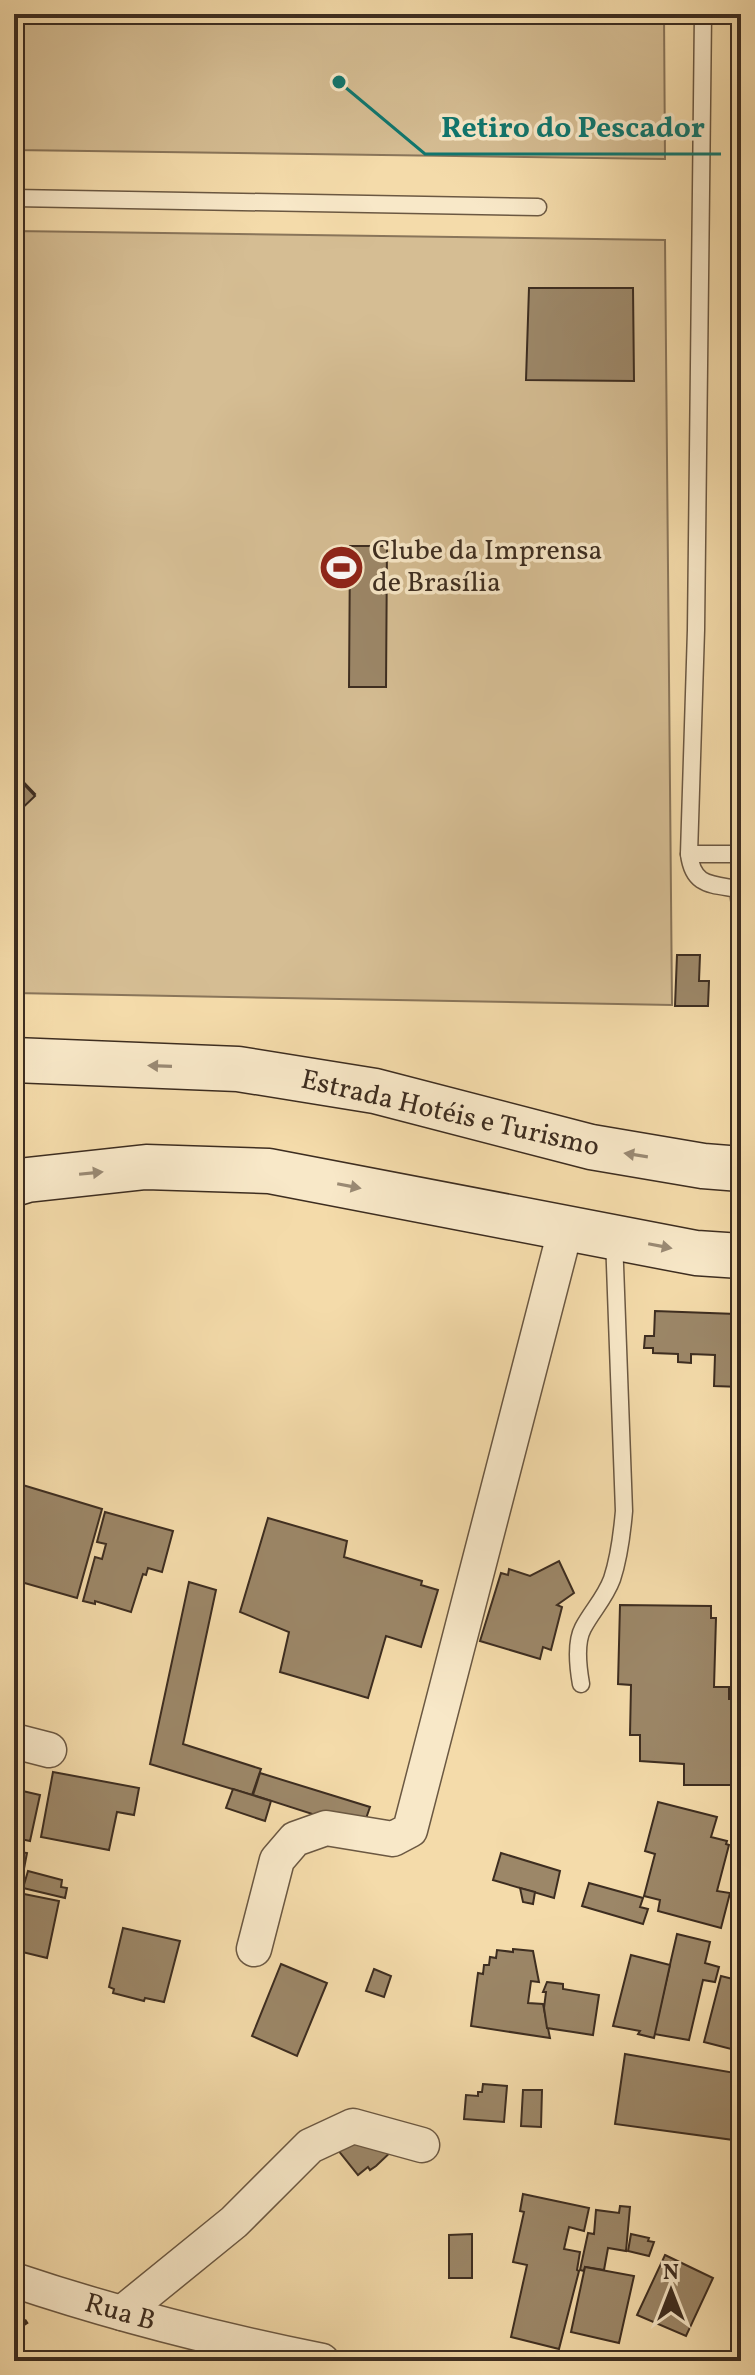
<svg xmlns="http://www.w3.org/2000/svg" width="755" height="2375" font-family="Vollkorn,serif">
<rect width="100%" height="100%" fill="#f4dbaa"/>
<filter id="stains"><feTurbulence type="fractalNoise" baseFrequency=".0025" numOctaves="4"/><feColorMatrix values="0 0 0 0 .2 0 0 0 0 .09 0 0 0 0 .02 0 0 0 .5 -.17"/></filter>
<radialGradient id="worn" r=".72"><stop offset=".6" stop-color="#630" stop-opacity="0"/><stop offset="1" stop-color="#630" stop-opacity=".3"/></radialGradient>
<g fill="#d5bd93" stroke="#89755a" stroke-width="2">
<polygon points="14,14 664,14 665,159 14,150"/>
<polygon points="14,231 665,240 672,1005 14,993"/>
</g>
<g fill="#9c8768" stroke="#3d2d20" stroke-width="2">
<polygon points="736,35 741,35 741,68 735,68"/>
<rect x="735" y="153" width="6" height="33"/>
<polygon points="735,207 741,207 741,399 740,385 737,385 739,242 734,242"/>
<polygon points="529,288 633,288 634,381 526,380"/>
<polygon points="350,546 387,546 386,687 349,687"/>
<polygon points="736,742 741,742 741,768 738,768"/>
<polygon points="14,772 35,794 14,813"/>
<polygon points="14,774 35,796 14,816"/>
<polygon points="677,955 700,955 699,981 709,981 708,1006 675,1006"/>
<polygon points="655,1311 736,1314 736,1324 741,1324 741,1387 714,1386 715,1355 691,1354 691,1363 678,1362 678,1354 653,1353 653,1348 644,1348 645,1336 654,1336"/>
<polygon points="16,1483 102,1509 77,1598 14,1580"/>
<polygon points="105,1512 173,1531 162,1572 148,1568 146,1575 143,1574 131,1612 95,1601 95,1604 83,1601 95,1557 102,1559 106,1544 97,1542"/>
<polygon points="268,1518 347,1541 344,1557 422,1581 421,1585 438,1590 421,1647 386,1636 368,1698 280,1672 289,1632 240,1612"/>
<polygon points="559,1561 574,1593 557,1605 562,1607 551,1650 543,1647 540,1659 480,1641 501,1573 508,1575 509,1569 530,1576"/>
<polygon points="189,1582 216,1590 183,1744 261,1769 252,1795 150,1764"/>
<polygon points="620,1605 711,1606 711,1618 716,1618 714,1687 729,1687 729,1699 741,1699 741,1771 738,1771 738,1785 684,1785 684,1764 640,1761 640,1735 630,1735 631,1685 618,1684"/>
<polygon points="53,1772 139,1788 134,1815 117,1812 109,1850 41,1837"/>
<polygon points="260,1773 370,1807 362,1830 253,1795"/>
<polygon points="14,1789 40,1795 30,1841 16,1838 14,1848"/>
<polygon points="233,1789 271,1801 265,1821 226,1808"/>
<polygon points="658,1802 717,1817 711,1837 727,1841 726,1844 729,1845 717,1891 730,1893 721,1928 658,1911 660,1900 644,1896 655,1854 645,1851"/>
<polygon points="14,1851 27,1853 22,1879 14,1878"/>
<polygon points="501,1853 560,1871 554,1898 493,1880"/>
<polygon points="28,1871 62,1880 61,1887 67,1888 65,1898 23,1888"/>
<polygon points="589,1883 643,1898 640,1907 648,1909 643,1924 582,1906"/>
<polygon points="520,1888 535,1892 533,1904 523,1902"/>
<polygon points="14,1892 59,1901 47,1958 14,1950"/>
<polygon points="123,1928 180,1941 164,2002 145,1998 144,2001 113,1993 114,1989 109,1987"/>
<polygon points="677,1934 710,1942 705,1963 719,1967 715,1982 703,1980 689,2040 654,2034"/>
<polygon points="513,1949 533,1951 539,1982 531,1981 528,2003 543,2004 550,2038 471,2026 478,1973 483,1974 484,1965 489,1965 490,1957 496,1958 497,1950 513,1952"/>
<polygon points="631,1955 670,1965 654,2038 638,2034 640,2031 613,2026"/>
<polygon points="281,1964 327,1983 297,2056 252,2036"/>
<polygon points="374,1969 391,1976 384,1997 366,1991"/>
<polygon points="721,1976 741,1981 739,2051 704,2042"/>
<polygon points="547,1982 563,1984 563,1989 599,1995 593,2035 547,2028 544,2008 546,1992 543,1992"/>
<polygon points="625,2054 741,2074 741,2141 615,2124"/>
<polygon points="483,2084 507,2086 504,2122 464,2119 466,2095 478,2096 478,2092 482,2092"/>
<polygon points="523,2090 542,2090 541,2127 521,2126"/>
<polygon points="371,2120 395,2148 376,2166 370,2170 368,2167 358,2175 338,2150"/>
<polygon points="523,2194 589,2208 584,2231 569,2227 564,2249 580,2252 577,2270 579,2271 559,2349 511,2337 527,2265 513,2262 524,2212 520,2211"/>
<polygon points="620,2206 630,2207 626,2251 608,2248 604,2270 585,2267 584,2271 580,2270 588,2233 594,2234 596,2210 619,2213"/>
<polygon points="472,2234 472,2278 449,2278 449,2235"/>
<polygon points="631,2234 649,2238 648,2241 654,2242 649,2256 628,2251"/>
<polygon points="665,2255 713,2278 686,2336 637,2315"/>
<polygon points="585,2267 634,2276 619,2343 571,2332"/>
</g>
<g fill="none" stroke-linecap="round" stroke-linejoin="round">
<defs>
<g id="service">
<polyline points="14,198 538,207"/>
<polyline points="689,854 696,630 703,14"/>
<path d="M741 854H689C693 886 710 884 738 889L741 914"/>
<path d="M581 1684C578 1667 575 1643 583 1628 592 1611 605 1598 612 1579 619 1558 622 1534 624 1511L614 1238"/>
</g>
<g id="minor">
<polyline points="14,1741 49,1750"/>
<polyline points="254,1949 277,1860 295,1839 326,1828 393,1839 410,1830 566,1227"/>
<path d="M14 2280C115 2314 218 2340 322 2361"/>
<polyline points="122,2313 234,2222 310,2146 353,2126 422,2145"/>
</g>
<g id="secondary">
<polyline points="14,1060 238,1069 375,1091 591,1147 703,1166 741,1169"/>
<polyline points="14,1184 27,1180 146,1167 269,1171 696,1253 741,1256"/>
</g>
</defs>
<use href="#service" stroke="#6b5842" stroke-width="19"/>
<use href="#minor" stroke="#6b5842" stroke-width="37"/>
<use href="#secondary" stroke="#3d2d20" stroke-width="47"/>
<polyline stroke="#3d2d20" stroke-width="5" stroke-dasharray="6 4" stroke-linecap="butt" points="14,2330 29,2320"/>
<use href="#service" stroke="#f8e8c8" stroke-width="16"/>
<use href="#minor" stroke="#f8e8c8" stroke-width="34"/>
<use href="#secondary" stroke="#f8e8c8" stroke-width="44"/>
</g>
<defs><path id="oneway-solid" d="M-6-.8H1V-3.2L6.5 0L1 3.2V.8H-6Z" transform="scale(2)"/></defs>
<g fill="#9a8a74">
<use href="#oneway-solid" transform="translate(160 1066) rotate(-178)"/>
<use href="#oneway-solid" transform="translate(636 1155) rotate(-171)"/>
<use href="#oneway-solid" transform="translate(91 1173) rotate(-6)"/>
<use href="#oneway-solid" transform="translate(349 1186) rotate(11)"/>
<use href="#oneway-solid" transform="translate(660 1246) rotate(11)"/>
</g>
<defs>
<symbol id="stadium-disc" viewBox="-11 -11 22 22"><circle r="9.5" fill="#8f2418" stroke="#f8e8c8"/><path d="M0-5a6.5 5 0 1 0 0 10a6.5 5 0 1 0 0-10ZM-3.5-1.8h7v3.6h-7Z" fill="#fff"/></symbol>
</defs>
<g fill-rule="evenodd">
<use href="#stadium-disc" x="316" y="542" width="51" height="51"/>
</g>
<g text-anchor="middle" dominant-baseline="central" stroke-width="7" stroke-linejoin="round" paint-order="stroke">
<g font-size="28" fill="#3d2d20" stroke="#f8e8c8" text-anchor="start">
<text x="372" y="551">Clube da Imprensa<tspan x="372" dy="32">de Brasília</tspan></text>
</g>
<g font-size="28" fill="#3d2d20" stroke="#f8e8c8">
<text transform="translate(450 1114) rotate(13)">Estrada Hotéis e Turismo</text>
<text transform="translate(120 2313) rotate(16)">Rua B</text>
</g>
</g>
<path fill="none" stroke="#0f766e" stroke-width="3" d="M339 82L425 154H721"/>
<circle fill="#0f766e" stroke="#f8e8c8" stroke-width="3" cx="339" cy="82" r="8"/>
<g font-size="30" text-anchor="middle" font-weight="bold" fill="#0f766e" stroke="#f8e8c8" stroke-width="7" stroke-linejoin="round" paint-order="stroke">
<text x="573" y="137">Retiro do Pescador</text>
</g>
<rect width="755" height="2375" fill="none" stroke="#f4dbaa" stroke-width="48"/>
<rect x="16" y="16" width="723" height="2343" fill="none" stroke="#3d2d20" stroke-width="4"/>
<rect x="24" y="24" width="707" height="2327" fill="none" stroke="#3d2d20" stroke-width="2"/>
<g transform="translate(671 2291)" stroke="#f8e8c8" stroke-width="6" paint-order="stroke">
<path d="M0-6L14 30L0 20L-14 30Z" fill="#3d2d20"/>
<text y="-12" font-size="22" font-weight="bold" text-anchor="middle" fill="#3d2d20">N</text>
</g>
<rect width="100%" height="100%" filter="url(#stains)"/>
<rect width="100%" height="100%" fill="url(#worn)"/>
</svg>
